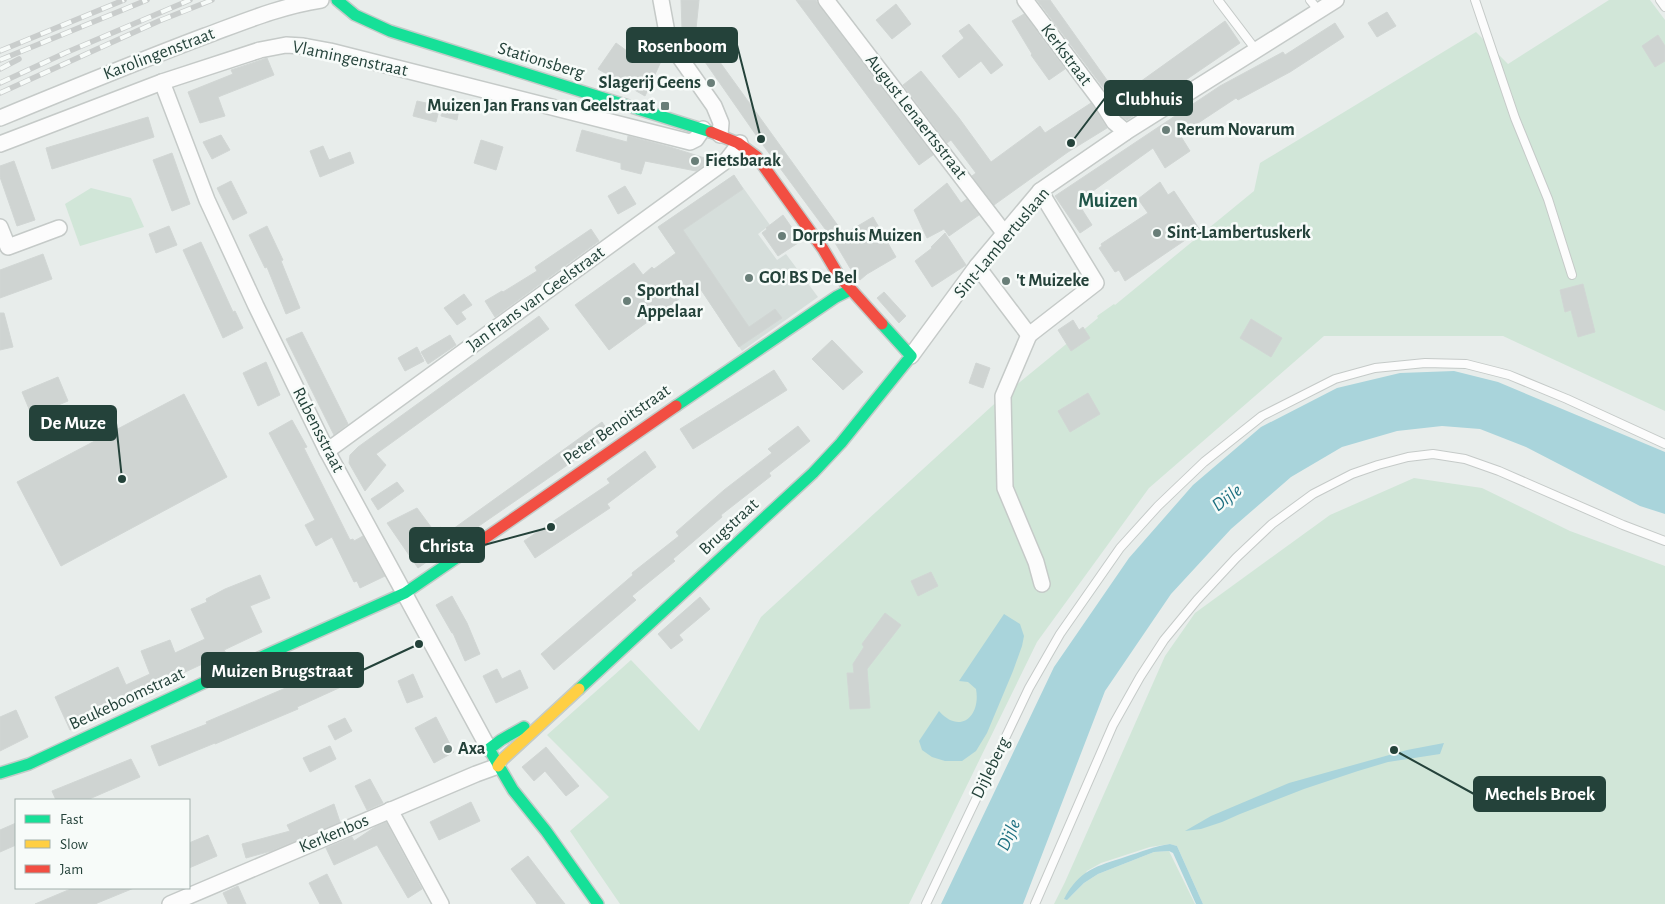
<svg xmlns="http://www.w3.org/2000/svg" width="1665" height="904" font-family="'Alegreya Sans',sans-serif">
<rect width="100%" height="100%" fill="#e8edeb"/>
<polygon fill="#d6dedb" points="734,175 770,225 758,234 777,260 786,254 818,297 742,351 658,227"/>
<g fill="#d1e6d8">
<polygon points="1609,0 1650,0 1665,20 1665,411 1503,336 1324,336 1149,488 1037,642 909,904 620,904 570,831 609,797 547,735 631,660 699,731 761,617 1003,396 1098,318 1097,316 1114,304 1115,305 1254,191 1260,163 1476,32 1508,64"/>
<polygon points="91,188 131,198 144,227 80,246 65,204"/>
<polygon points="1414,478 1482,488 1570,531 1665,566 1665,904 1203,904 1177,846 1170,844 1150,847 1101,863 1087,871 1070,897 1084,883 1098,874 1154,852 1169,851 1195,904 1054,904 1065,882 1165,656 1195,613 1330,515"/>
</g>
<g fill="#a9d4db">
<polygon points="1454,371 1498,382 1665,452 1665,514 1640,506 1526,447 1480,429 1442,426 1397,431 1342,447 1291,477 1231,529 1171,594 1105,691 1023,904 941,904 1054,667 1129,558 1193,485 1261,427 1337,388 1400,373"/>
<path d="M1004 614 1020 624 1024 636 1022 646 1013 671 987 733 976 751 962 761H945L932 757 922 750 919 741 939 711C960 735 981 716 976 689L968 682 959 681Z"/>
<polygon points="1444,743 1440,754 1388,762 1358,771 1304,789 1240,814 1222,822 1201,829 1185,831 1211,816 1289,783 1407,750"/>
<path d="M1170 844 1177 846 1203 904H1196L1173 853 1169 851 1154 852 1098 874 1084 883 1067 900 1064 899C1079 870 1097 866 1125 857 1141 852 1154 846 1170 844Z"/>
</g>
<g fill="#cfd4d2" stroke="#d1d6d4">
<polygon points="681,0 699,0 696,29 844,234 873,217 896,257 867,274 860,280 850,268 834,241 763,145 682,29"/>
<polygon points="796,0 816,0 819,6 933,155 919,165"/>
<polygon points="1037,0 1050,0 1119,97 1225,21 1240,43 1127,120 1121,116 1108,94"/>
<polygon points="896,4 911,24 892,39 876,20"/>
<polygon points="1387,12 1396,26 1377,37 1368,23"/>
<polygon points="1024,14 1065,69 1049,80 1031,55 1032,54 1012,21"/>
<polygon points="1335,23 1344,37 1290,72 1238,100 1236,98 1180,135 1190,151 1165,168 1153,148 1079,201 1083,211 1092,225 1080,233 1055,196 1220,86 1283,52 1285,55"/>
<polygon points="969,24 1003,65 991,74 981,61 959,78 942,56 964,38 959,31"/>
<polygon points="642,33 652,34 657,39 659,49 663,57 645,96 598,69 616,43 627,51"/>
<polygon points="1658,35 1665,46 1665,61 1655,67 1642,46"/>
<polygon points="267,58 274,75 218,97 225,116 200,123 188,92 233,74 231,70"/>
<polygon points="921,71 959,118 991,162 1040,126 1045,133 1091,103 1107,128 1068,152 994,205 972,176 976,173 951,140 947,143 903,85"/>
<polygon points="417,101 440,106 436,122 413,116"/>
<polygon points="445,101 460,104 457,120 441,116"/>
<polygon points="148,117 154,137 52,169 46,148"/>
<polygon points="582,130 627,142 628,136 670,147 711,160 696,171 645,161 641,174 621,169 621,163 576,151"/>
<polygon points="221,135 230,150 212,159 203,142"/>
<polygon points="481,140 503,147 496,170 474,163"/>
<polygon points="323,146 329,160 350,152 354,163 320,177 310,151"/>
<polygon points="172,153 190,204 172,211 153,160"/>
<polygon points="14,161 35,220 17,226 0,177 0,166"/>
<polygon points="734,175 743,189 683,230 749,327 775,309 782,318 739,347 698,285 609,350 575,305 634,263 643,275 652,267 654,269 676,253 658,227"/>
<polygon points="231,181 247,213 233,220 217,188"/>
<polygon points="1160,182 1168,195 1174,191 1200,230 1125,281 1119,270 1115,272 1099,248 1102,246 1101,244 1148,213 1138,199"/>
<polygon points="947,183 961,203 967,199 979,215 949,236 944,229 927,238 914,210"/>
<polygon points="625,186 636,204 618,214 608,196"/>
<polygon points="783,215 801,241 778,256 762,233 767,229 766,228"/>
<polygon points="169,226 177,245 156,253 149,234"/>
<polygon points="267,226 283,260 281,261 300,308 286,314 267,267 265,268 249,235"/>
<polygon points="591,229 599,241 495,317 485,301 502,291 503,292 537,271 535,267"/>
<polygon points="945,233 966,265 932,287 915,261 932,248 931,247"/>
<polygon points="201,242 233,312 235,311 243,328 223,338 183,250"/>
<polygon points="43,254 52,279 0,298 0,270"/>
<polygon points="1583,284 1595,332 1578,337 1571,310 1565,312 1560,290"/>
<polygon points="884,292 906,316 899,323 877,298"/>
<polygon points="464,294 472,305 461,312 466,319 457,325 444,308"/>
<polygon points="0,313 4,313 13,347 0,350"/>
<polygon points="539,316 549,329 376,454 386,465 365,491 349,463 350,455 358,447"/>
<polygon points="1251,319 1282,338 1271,357 1240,338"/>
<polygon points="1073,320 1079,330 1083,327 1090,338 1071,351 1058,330"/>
<polygon points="302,332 348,424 334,435 286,339"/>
<polygon points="450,335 456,345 428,364 421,352"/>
<polygon points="832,340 863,372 843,390 812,359"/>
<polygon points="417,347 424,361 405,371 398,358"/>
<polygon points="266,362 280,395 258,406 243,373"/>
<polygon points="976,363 990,368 983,388 969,383"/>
<polygon points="774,370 787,390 693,449 680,429"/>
<polygon points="58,377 68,401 32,416 22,392"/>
<polygon points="1088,393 1100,414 1070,432 1058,411"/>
<polygon points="184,394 227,477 61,566 17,482"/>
<polygon points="292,420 307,447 304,448 350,540 353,539 354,541 363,536 385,576 360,588 357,581 354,582 332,537 316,546 305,525 315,520 269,433"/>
<polygon points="602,422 611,435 418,568 387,523 417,508 434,531 441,527 446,534"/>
<polygon points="798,426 810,441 769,473 771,476 721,515 722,517 673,559 675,561 632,596 636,600 554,670 541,654 633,575 632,573 679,536 676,532 724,490 772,453 768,449"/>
<polygon points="645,451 656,467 607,504 610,508 535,558 524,541 610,483 607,479"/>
<polygon points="397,482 404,491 378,510 371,499"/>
<polygon points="931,572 938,586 918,596 911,581"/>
<polygon points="260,575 270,598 250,606 262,632 224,650 226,653 183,673 185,677 70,730 55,697 118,667 126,685 150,674 141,651 170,640 175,653 205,639 191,609 207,602 206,599 225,589"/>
<polygon points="452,596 467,623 480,654 465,661 453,633 452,633 436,605"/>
<polygon points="700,597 710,609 679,635 683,640 671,649 658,634"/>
<polygon points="885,613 901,625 867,669 870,708 850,709 847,673 854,673 853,664 864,647 862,644"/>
<polygon points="342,662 352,682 297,707 298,709 215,744 215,743 159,766 151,746 207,724 206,722 302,681"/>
<polygon points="497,669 502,679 520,670 528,688 496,703 483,676"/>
<polygon points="413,674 423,697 407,703 398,681"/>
<polygon points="16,710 28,737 0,751 0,717"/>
<polygon points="436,717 454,752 434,763 415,728"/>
<polygon points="345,718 352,731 335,740 328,726"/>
<polygon points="330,746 336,759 310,772 303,758"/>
<polygon points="546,747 579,786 566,796 545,771 534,781 522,767"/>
<polygon points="131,759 140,777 87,800 56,800 52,791"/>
<polygon points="370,779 383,803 367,810 355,786"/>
<polygon points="471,802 480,821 439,840 430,822"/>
<polygon points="334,804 340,822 271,851 246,858 242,844 290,831 287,825"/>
<polygon points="386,822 422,889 408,898 377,845 334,865 326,848 352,837 354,841 375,827"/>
<polygon points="16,823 16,845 0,852 0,830"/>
<polygon points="208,835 217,856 189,868 189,843"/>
<polygon points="528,856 554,890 565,904 537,904 533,898 511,869"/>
<polygon points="327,874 342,904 320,904 309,883"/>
<polygon points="238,886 246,904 228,904 223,893"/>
<polygon points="73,888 134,888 95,904 35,904"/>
</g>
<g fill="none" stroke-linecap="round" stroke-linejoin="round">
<defs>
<g id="lane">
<polyline points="1218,0 1256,50"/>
<polyline points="1310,0 1319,11"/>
<polyline points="1475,0 1515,118 1548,199 1572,275"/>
<polyline points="1660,0 1665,7"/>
<polyline points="926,904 1029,688 1060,634 1120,548 1158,506 1204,462 1262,416 1335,379 1375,368 1425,363 1466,364 1509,375 1567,399 1665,444"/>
<polyline points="1035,904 1113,725 1140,677 1164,640 1197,600 1236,558 1272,524 1313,494 1352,474 1378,465 1408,457 1433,454 1465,459 1499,471 1623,525 1665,541"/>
</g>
<g id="street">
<polyline points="661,0 668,38 674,49 714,106 721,123 720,135"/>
<polyline points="826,0 1005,234"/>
<polyline points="1025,0 1100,100 1114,122 1126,132"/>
<polyline points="162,82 207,200 256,306 327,451 489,749"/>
<path d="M0 118C68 90 136 62 205 36 243 22 281 6 321 0"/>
<polyline points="0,144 162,82 260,50 286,45 303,46 330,51 690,142 696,139 703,129"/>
<polyline points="0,227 8,247 59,228"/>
<polyline points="977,266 1029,335 1096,283 1040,191"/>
<polyline points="1029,335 1003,396 1005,488 1036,562 1042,584"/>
<polyline points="911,356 977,266 1040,191 1126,132 1336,0"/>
<polyline points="327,451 727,160 740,143"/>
<polyline points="390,810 441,904"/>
<polyline points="170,904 476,774 498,766"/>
</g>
<g id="fast">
<polyline points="337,0 355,15 390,31 711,132"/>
<polyline points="676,406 836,297 850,290"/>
<polyline points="579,689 813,473 841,443 911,356 882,324"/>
<polyline points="524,727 501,740 489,749 513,790 546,831 598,904"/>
<polyline points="0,773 29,764 214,678 405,593 468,550"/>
</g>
<polyline id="slow" points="498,766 503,759 579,689"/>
<g id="jam">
<polyline points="711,132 738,143 757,157 823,249 839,276 882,324"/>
<polyline points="468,550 676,406"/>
</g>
</defs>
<use href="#lane" stroke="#c5cac8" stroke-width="10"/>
<use href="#street" stroke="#c5cac8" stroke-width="18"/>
<use href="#fast" stroke="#c3cbc8" stroke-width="14"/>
<use href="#slow" stroke="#c3cbc8" stroke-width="14"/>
<use href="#jam" stroke="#c3cbc8" stroke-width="14"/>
<use href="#lane" stroke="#fcfcfc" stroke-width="8"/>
<use href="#street" stroke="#fcfcfc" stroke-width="15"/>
<use href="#fast" stroke="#16e098" stroke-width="11"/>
<use href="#slow" stroke="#ffcf43" stroke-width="11"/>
<use href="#jam" stroke="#f24e42" stroke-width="11"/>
<defs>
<g id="rail">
<polyline points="0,51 124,0"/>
<polyline points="0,60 147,0"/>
<polyline points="0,69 19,59"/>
<polyline points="0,83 65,53 190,0"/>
<polyline points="0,93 159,21 212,0"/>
</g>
</defs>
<use href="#rail" stroke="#c9cdcc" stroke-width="5.5"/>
<use href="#rail" stroke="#f7fbf9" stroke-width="4" stroke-dasharray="11" stroke-linecap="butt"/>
</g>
<g fill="#697e78" stroke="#f7fbf9" stroke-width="2">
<circle cx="711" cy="83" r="5"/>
<rect x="660" y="101" width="10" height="10" rx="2.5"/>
<circle cx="1166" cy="130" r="5"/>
<circle cx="695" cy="161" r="5"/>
<circle cx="1157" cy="233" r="5"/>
<circle cx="782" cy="236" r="5"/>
<circle cx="749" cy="278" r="5"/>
<circle cx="1006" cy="281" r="5"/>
<circle cx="627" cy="301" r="5"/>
<circle cx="448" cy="749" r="5"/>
</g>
<g text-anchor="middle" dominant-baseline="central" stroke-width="5" stroke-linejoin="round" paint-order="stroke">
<g font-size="18" fill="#24423a" stroke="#f7fbf9">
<text transform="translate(159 54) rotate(-21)">Karolingenstraat</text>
<text transform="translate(1066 55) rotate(53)">Kerkstraat</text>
<text transform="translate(350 59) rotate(12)">Vlamingenstraat</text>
<text transform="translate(541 61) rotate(17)">Stationsberg</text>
<text transform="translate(916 117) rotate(52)">August Lenaertsstraat</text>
<text transform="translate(1002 243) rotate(-50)">Sint-Lambertuslaan</text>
<text transform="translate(536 299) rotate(-36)">Jan Frans van Geelstraat</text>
<text transform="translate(617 425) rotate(-35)">Peter Benoitstraat</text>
<text transform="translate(318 430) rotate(63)">Rubensstraat</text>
<text transform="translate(729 527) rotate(-43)">Brugstraat</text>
<text transform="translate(127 699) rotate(-25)">Beukeboomstraat</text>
<text transform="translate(991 768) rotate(-64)">Dijleberg</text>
<text transform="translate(334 834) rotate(-23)">Kerkenbos</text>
</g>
<g font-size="18" font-weight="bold" fill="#24423a" stroke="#f7fbf9" text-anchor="start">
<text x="701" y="83" text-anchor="end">Slagerij Geens</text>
<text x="655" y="106" text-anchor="end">Muizen Jan Frans van Geelstraat</text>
<text x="1176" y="130">Rerum Novarum</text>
<text x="705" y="161">Fietsbarak</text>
<text x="1167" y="233">Sint-Lambertuskerk</text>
<text x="792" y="236">Dorpshuis Muizen</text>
<text x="759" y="278">GO! BS De Bel</text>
<text x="1016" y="281">'t Muizeke</text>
<text x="637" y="291">Sporthal<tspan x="637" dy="21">Appelaar</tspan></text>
<text x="458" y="749">Axa</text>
</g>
<g font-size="19" font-style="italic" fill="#1c6f80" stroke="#f7fbf9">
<text transform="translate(1227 498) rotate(-37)">Dijle</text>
<text transform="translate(1009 835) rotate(-65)">Dijle</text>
</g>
<g font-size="20" font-weight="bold" fill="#1f5548" stroke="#f7fbf9">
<text x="1108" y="201">Muizen</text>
</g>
</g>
<path fill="none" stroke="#24423a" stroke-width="2" d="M761 139L737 45M1071 143L1105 98M122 479L116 423M551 527L484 545M419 644L363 670M1394 750L1474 794"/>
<g fill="#24423a" stroke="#f7fbf9" stroke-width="2">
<circle cx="761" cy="139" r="5"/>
<circle cx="1071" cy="143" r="5"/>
<circle cx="122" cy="479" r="5"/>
<circle cx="551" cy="527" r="5"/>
<circle cx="419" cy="644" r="5"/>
<circle cx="1394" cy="750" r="5"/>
</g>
<g fill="#24423a" stroke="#24423a" stroke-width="2">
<rect x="627" y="28" width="110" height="34" rx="5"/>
<rect x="1105" y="81" width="87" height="34" rx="5"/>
<rect x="30" y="406" width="86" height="34" rx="5"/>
<rect x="410" y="528" width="74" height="34" rx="5"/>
<rect x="202" y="653" width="161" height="34" rx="5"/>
<rect x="1474" y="777" width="131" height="34" rx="5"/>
</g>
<g font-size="19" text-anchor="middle" font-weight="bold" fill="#fff">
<text x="682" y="52">Rosenboom</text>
<text x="1149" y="105">Clubhuis</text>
<text x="73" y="429">De Muze</text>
<text x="447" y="552">Christa</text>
<text x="282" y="677">Muizen Brugstraat</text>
<text x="1540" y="800">Mechels Broek</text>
</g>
<rect x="15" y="799" width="175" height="90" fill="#f7fbf9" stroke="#a3b1ad"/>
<rect x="25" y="815" width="25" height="8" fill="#16e098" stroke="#a3b1ad"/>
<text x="60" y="824" font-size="15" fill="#24423a">Fast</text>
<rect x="25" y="840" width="25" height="8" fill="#ffcf43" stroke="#a3b1ad"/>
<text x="60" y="849" font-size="15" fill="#24423a">Slow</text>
<rect x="25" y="865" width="25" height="8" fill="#f24e42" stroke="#a3b1ad"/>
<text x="60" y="874" font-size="15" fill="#24423a">Jam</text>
</svg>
